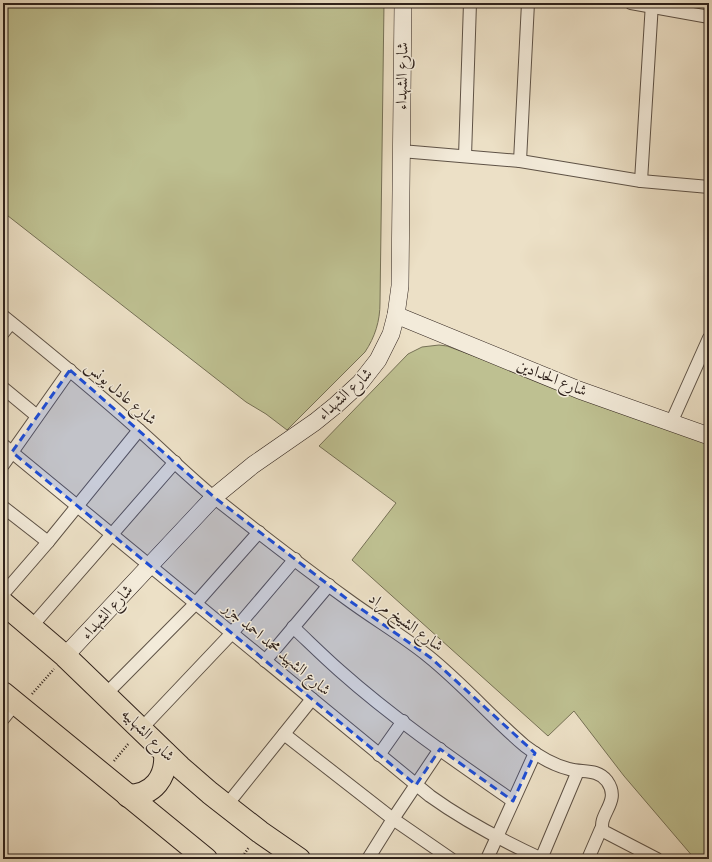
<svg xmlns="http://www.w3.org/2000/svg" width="712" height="862" font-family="'Libre Bodoni',Amiri,serif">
<rect width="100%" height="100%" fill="#ece0c6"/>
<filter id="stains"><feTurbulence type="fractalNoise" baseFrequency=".005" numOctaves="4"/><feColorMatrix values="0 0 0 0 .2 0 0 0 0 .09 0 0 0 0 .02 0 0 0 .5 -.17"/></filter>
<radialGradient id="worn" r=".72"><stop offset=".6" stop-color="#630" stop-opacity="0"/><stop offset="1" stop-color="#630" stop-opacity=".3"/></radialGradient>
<g fill="#bec091" stroke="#767156">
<path d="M3 3H384L380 303C380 321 375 337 365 352L287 430 266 414 246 402 3 212Z"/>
<polygon points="439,345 447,346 709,444 709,859 694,858 624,776 574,711 548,736 352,560 396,503 319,446 408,354 422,347"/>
</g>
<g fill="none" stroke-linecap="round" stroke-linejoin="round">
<defs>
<g id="street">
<polyline points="631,3 709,17"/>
<polyline points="401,151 520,161 641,181 709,187"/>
<polyline points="465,156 470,3"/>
<polyline points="520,161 528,3"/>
<polyline points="641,181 652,3"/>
<path d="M3 316C49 353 95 391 139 430 165 453 189 477 216 499 259 533 303 567 347 599 374 619 402 635 428 656 463 684 492 718 525 746 538 756 553 765 569 769 582 773 597 768 607 781 622 802 597 814 603 831L657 859"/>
<polyline points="3,333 11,323"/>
<polyline points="3,388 37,416"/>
<polyline points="671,423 709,338"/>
<path d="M3 445 430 796C466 822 503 841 542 859"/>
<polyline points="3,465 70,370"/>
<polyline points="3,507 48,542"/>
<polyline points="3,594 48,542 139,430"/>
<polyline points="32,626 175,462"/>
<path d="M293 627C309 642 324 657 340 671 394 719 454 760 513 801"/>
<polyline points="265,661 329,585"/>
<polyline points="106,694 196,603 259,532"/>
<polyline points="3,719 15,704"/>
<polyline points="141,729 232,633 295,559"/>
<polyline points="284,734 393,819 451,859"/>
<polyline points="379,755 403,721"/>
<polyline points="226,806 312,699"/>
<polyline points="368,859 393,819 440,749"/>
<polyline points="487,859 535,753"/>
<polyline points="541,859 578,771"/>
<polyline points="588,859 601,829"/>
</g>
<g id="secondary">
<polyline points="396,315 579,390 709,436"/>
<polyline points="65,656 214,497 253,465 315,422 336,405 360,383 378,360 391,334 396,315 400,286 403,3"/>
</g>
<g id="highway">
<polyline points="3,603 65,656 180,767 210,793 260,832 299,859"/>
<polyline points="3,693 206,859"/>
<path d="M128 796C154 795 167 777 165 753"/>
</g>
</defs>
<use href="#street" stroke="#5e5246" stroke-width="14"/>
<use href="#secondary" stroke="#2f221c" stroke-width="18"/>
<use href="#highway" stroke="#2f221c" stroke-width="24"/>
<g stroke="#2f221c" stroke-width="2.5" stroke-dasharray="1 2" stroke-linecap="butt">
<polyline points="32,694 54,669"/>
<polyline points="114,761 129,743"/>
<polyline points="241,859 249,847"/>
</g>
<use href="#street" stroke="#f3ebda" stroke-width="12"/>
<use href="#secondary" stroke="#f3ebda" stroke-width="17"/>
<use href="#highway" stroke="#ece0c6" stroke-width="22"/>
</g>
<path fill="#1d4ed8" fill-opacity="0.2" stroke="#1d4ed8" stroke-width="3" stroke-dasharray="8 5" stroke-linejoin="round" d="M70 370 214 497 347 599 431 658 535 753 513 801 440 749 416 785 12 452Z"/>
<g text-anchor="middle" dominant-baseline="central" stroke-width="3" stroke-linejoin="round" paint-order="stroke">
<g font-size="16" fill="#2f221c" stroke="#f3ebda">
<text transform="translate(402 76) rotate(-89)">شارع الشهداء</text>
<text transform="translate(552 378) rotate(22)">شارع الحدادين</text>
<text transform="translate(121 393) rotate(41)">شارع عادل يونس</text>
<text transform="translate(345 394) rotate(-43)">شارع الشهداء</text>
<text transform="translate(107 612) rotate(-47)">شارع الشهداء</text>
<text transform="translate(406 622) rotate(36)">شارع الشيخ مراد</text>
<text transform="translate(277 649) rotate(40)">شارع الشهيد محمد احمد جزر</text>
<text transform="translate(148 735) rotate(45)">شارع الشهابيه</text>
</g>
</g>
<rect width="712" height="862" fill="none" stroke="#ece0c6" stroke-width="16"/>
<rect x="4" y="4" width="704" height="854" fill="none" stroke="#2f221c" stroke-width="2"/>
<rect x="8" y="8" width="696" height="846" fill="none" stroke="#2f221c"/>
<rect width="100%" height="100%" filter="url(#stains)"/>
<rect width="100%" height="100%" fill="url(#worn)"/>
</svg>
